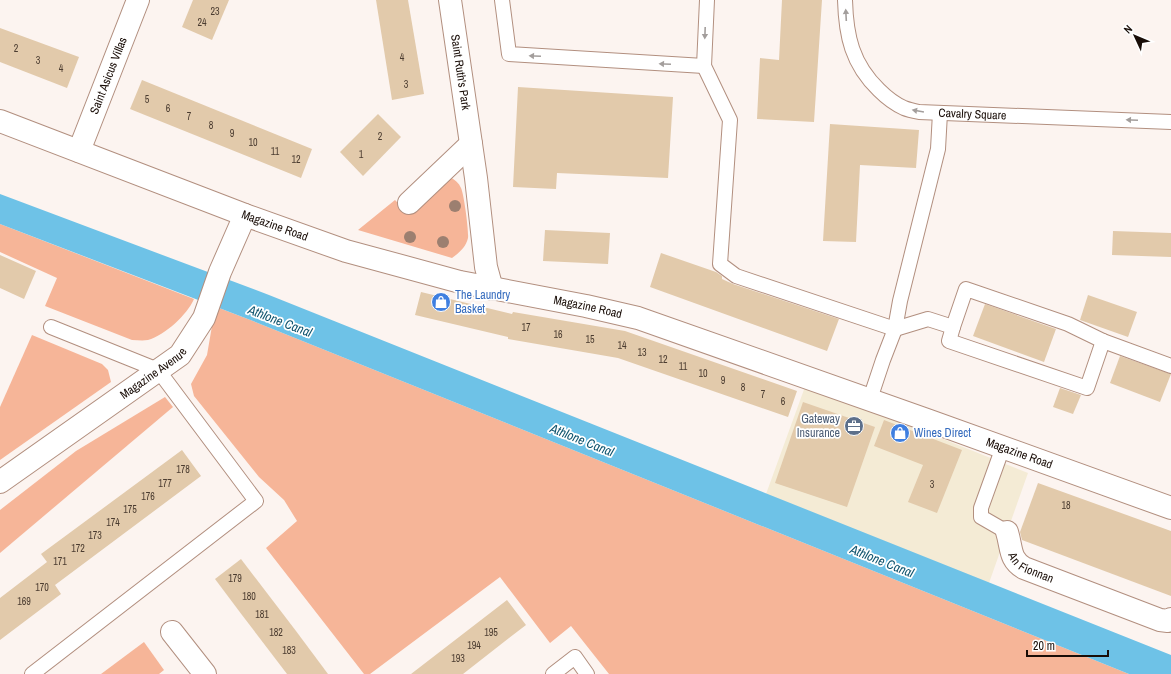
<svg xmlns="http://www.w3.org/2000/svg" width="1171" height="674" font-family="'Archivo Narrow',sans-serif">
<rect width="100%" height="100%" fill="#fcf4f0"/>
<polygon fill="#f4ebd5" points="806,384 1028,473 989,583 766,494"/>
<g fill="#f6b598">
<path d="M450 177C455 180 459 183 461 188 464 194 469 232 468 238 466 247 459 253 452 258L358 230 395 200 409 214 441 183Z"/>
<path d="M0 224 194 299C187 315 165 335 148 340 142 341 137 340 132 340L45 306 57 278 0 252Z"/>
<polygon points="219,308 253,321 1129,674 609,674 571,626 550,643 500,577 370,674 364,674 266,548 297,521 284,500 259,477 194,396 191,384 207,355 212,326"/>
<polygon points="32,335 102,364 108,370 111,382 0,460 0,407"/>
<polygon points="165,397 173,407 0,553 0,510 76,451"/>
<polygon points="144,642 164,670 159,674 101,674"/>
</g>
<polygon fill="#6ec2e7" points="0,194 269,295 1171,655 1171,674 1129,674 253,321 0,224"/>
<g fill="#e2caab">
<polygon points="193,0 229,0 212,40 182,27"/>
<polygon points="376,0 408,0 424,94 392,100"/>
<polygon points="782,0 822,0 814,122 757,119 760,58 779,60"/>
<polygon points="0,28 79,57 67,88 0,62"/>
<polygon points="142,80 312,149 301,178 130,109"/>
<polygon points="518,87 673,97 668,178 557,173 556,189 513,187"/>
<polygon points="378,114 401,137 363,176 340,152"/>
<polygon points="830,124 919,130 916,168 860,165 856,242 823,241"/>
<polygon points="545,230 610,233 608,264 543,261"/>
<polygon points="1113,231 1171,233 1171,257 1112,255"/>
<polygon points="661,253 716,272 722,276 722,279 733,284 839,319 827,351 650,287"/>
<polygon points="0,255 36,271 24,299 0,288"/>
<polygon points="421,292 512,314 513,312 625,331 797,391 788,417 618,358 508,339 508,337 415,315"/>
<polygon points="1088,295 1137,312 1128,337 1080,320"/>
<polygon points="985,304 1056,329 1044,362 973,336"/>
<polygon points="1120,356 1171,374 1160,402 1110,383"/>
<polygon points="1060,388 1081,395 1073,414 1053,407"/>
<polygon points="803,402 875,427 847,507 775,483"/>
<polygon points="884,420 962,450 937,513 908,502 923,465 874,446"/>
<polygon points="182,450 201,476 55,585 61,594 0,640 0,598 47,562 41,554"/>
<polygon points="1038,483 1171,531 1171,596 1022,540 1020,532"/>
<polygon points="241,559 296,631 328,674 287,674 242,615 215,579"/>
<polygon points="507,600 526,625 509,638 463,674 411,674"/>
</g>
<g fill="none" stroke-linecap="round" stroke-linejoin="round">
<defs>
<g id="service">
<polyline points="502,0 509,54 704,66"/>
<polyline points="707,0 704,66 730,120 720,264 736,276 895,329 928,319 953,327 949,341 1087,388 1103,341 1171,366"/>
<path id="s1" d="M845 0C846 36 852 64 879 90 886 97 895 104 904 108 909 110 914 111 919 112L1171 122"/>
<polyline points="953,327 966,289 1068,324 1103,341"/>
<polyline points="870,399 883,360 895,329 900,301 938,149 940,113"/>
<polyline points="1003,447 981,508 981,517 1007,532"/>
<polyline points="32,674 256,501 158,370 51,327"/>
<polyline points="553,674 575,657 587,674"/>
</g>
<g id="minor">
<path id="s2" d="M450 0 476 178 486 267 492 289"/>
<path id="s3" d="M0 121 245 215 346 251 460 282 586 306 638 318 930 421 1171 508"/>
<path id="s4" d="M79 151 138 0"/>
<polyline points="409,203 471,144"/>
<path id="s5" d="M0 482 180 355 204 318 220 272 245 215"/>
<path id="s6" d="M1007 532C1012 548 1009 559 1024 568L1160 620 1168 621 1171 619"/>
<polyline points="172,632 205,674"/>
</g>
</defs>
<use href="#service" stroke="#b28f7f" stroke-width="16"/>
<use href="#minor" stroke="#b28f7f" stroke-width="24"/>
<use href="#service" stroke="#fff" stroke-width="14"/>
<use href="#minor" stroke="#fff" stroke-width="22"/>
</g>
<g fill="#9c7f70">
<circle cx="455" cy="206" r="6"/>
<circle cx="410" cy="237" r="6"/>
<circle cx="443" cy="242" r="6"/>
</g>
<defs><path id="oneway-solid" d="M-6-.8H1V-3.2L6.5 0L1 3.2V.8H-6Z"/></defs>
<g fill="#a39e9c">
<use href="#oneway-solid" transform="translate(846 15) rotate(-93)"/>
<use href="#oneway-solid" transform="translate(705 33) rotate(92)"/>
<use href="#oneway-solid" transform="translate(535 56) rotate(-177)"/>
<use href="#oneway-solid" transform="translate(665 64) rotate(-177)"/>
<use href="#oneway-solid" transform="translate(918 111) rotate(-170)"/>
<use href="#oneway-solid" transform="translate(1132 120) rotate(-178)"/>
</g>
<defs>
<symbol id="shop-disc" viewBox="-11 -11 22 22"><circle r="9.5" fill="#3f7fe0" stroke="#fff"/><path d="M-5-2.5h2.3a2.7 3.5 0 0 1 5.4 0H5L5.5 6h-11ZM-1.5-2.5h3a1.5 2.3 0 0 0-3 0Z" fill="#fff"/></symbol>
<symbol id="office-disc" viewBox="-11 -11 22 22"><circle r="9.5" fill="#5c6f8a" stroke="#fff"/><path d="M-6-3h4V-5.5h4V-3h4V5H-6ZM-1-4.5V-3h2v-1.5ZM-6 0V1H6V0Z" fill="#fff"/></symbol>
</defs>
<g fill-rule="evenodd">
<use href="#shop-disc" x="430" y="291" width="22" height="22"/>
<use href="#office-disc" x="843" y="415" width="22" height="22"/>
<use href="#shop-disc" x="889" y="422" width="22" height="22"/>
</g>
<g text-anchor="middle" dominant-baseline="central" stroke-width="3.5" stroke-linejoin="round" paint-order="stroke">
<g font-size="10" fill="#4b3c30">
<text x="215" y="11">23</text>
<text x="202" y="22">24</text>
<text x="16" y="48">2</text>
<text x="402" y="57">4</text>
<text x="38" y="60">3</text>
<text x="61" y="68">4</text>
<text x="406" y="84">3</text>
<text x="147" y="99">5</text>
<text x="168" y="108">6</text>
<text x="189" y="116">7</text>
<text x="211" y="125">8</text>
<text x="232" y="133">9</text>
<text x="380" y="136">2</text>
<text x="253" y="142">10</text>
<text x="275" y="151">11</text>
<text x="361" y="154">1</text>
<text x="296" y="159">12</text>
<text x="526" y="327">17</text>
<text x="558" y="334">16</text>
<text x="590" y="339">15</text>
<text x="622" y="345">14</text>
<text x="642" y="352">13</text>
<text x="663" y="359">12</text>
<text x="683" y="366">11</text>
<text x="703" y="373">10</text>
<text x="723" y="380">9</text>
<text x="743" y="387">8</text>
<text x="763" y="394">7</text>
<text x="783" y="401">6</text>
<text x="183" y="469">178</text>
<text x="165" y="483">177</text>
<text x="932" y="484">3</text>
<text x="148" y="496">176</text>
<text x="1066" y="505">18</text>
<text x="130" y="509">175</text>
<text x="113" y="522">174</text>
<text x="95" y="535">173</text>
<text x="78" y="548">172</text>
<text x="60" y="561">171</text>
<text x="235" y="578">179</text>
<text x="42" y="587">170</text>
<text x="249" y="596">180</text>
<text x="24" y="601">169</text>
<text x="262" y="614">181</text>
<text x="276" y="632">182</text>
<text x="491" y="632">195</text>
<text x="474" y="645">194</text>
<text x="289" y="650">183</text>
<text x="458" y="658">193</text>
</g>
<g font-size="12" fill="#190d07" stroke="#fff">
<text stroke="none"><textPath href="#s2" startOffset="73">Saint Ruth's Park</textPath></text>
<text stroke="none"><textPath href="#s4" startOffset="81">Saint Asicus Villas</textPath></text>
<text stroke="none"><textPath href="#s1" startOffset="199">Cavalry Square</textPath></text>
<text stroke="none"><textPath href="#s3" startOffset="294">Magazine Road</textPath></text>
<text stroke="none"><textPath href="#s3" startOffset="618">Magazine Road</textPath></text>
<text stroke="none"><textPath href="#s5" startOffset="188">Magazine Avenue</textPath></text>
<text stroke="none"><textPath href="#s3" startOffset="1074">Magazine Road</textPath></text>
<text stroke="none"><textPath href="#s6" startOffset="47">An Fionnan</textPath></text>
</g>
<g font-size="12" fill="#366cbe" stroke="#fff" text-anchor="start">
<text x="455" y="295">The Laundry<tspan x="455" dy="14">Basket</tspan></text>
<text x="914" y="433">Wines Direct</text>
</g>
<g font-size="12" fill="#4e5e75" stroke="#fff" text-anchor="end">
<text x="840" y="419">Gateway<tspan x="840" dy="14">Insurance</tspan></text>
</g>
<g font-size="13" font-style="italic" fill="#0d536d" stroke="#fff">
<text transform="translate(280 321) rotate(21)">Athlone Canal</text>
<text transform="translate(582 440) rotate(22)">Athlone Canal</text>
<text transform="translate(882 561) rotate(22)">Athlone Canal</text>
</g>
</g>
<g transform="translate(1135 36) rotate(314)" stroke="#ffffff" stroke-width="3" paint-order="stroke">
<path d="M0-3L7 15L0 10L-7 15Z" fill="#190d07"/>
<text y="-6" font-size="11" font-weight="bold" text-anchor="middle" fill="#190d07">N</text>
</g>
<path d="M1027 650v6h81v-6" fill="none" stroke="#190d07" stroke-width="2"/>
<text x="1033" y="650" font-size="12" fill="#190d07" stroke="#ffffff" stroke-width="3" paint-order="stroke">20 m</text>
</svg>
